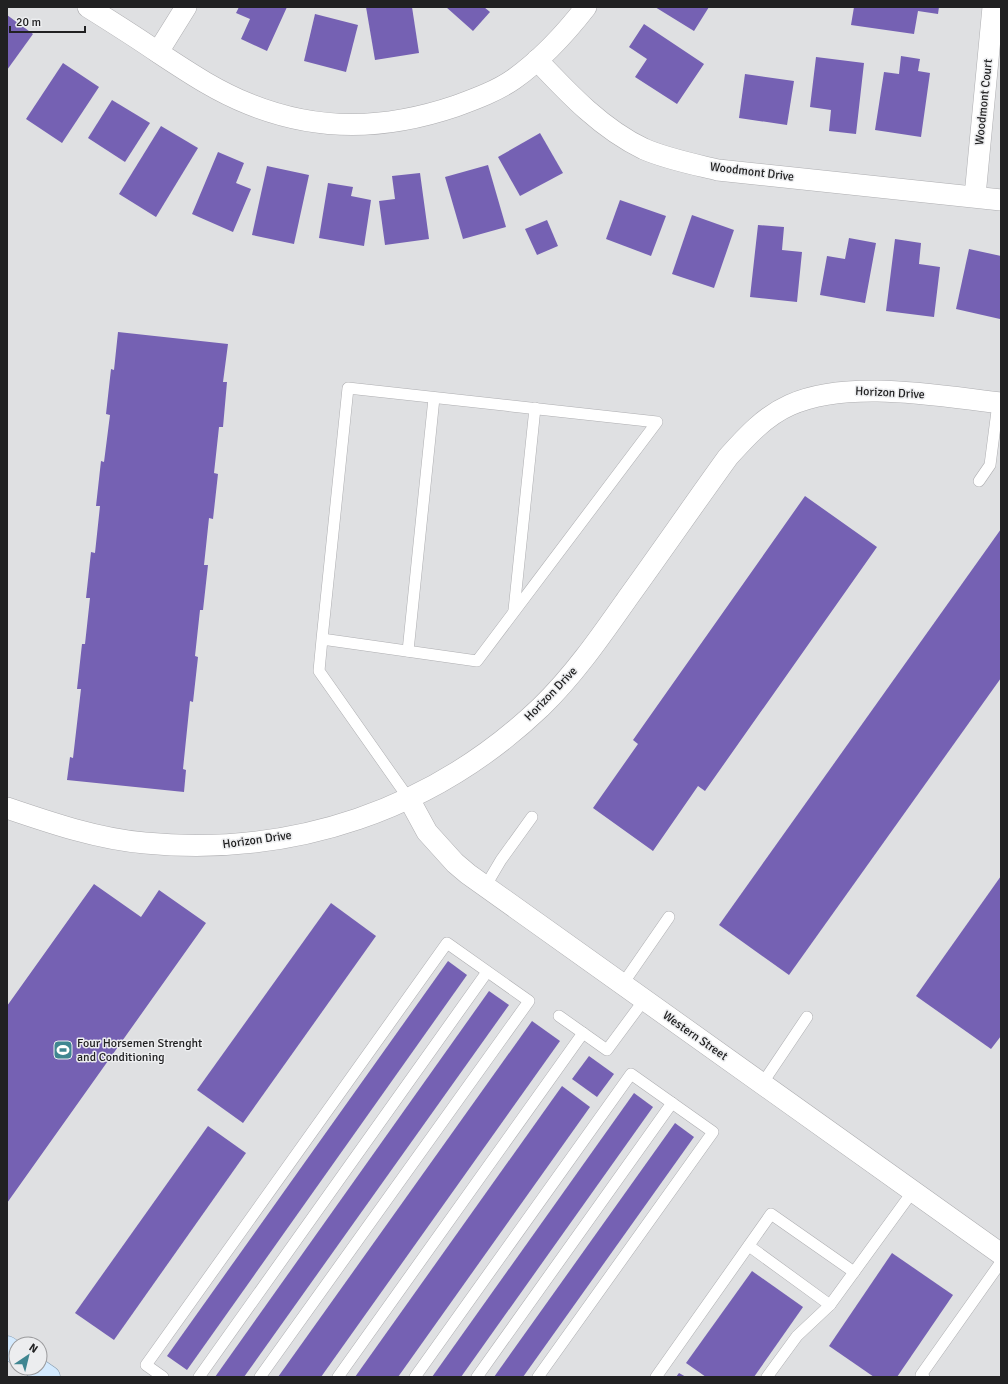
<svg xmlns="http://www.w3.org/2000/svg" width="1008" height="1384" font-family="Signika,sans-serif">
<rect width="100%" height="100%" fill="#dfe0e2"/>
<g fill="#7561b3">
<polygon points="239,7 287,7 267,51 241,39 250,19 236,13"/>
<polygon points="366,7 412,7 419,53 375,60"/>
<polygon points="446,7 484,7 490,12 473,31"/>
<polygon points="655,7 709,7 694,31"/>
<polygon points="854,7 939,7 938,14 918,11 914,34 851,25"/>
<polygon points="315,14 358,25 346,72 304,61"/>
<polygon points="7,15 33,34 7,70"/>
<polygon points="644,24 704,64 677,104 635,77 647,59 629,47"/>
<polygon points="901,56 920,59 918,71 930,73 921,137 875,130 884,72 899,74"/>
<polygon points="816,57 864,63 856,134 829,131 831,110 810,107"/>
<polygon points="63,63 99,87 62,143 26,119"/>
<polygon points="745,74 794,81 787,125 739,118"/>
<polygon points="112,100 150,123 125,162 88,138"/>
<polygon points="161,126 198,148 156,217 119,194"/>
<polygon points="540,133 563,173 520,196 498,157"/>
<polygon points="218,152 244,163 236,183 251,189 233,232 192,214"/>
<polygon points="488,165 506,227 463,239 445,177"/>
<polygon points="267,166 309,175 294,244 252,235"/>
<polygon points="420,173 429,239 385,245 379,201 395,199 392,176"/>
<polygon points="328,183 353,187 351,196 371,200 364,246 319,238"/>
<polygon points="620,200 666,216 651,256 606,239"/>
<polygon points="692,215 734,230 714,288 672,274"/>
<polygon points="547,220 558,246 537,255 525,229"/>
<polygon points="758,225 784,227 782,250 802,252 797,302 750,297"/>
<polygon points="849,238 876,243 865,303 820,295 827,256 845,259"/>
<polygon points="895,239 921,243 919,264 940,267 934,317 886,311"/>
<polygon points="969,249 1001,256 1000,319 956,309"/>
<polygon points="118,332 228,344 223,382 227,382 223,427 219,427 214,473 218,474 213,519 209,518 204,565 208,565 203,610 200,610 195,656 198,657 193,702 190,701 183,769 186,770 184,792 67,780 70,757 73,758 81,689 77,689 82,644 85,644 90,598 86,598 91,552 95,553 100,506 96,506 101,461 104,462 110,415 106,414 111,369 114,370"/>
<polygon points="805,496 877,547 705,791 698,786 653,851 593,808 638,744 633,740"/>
<polygon points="1001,529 1001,678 789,975 719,925"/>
<polygon points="1001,876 1001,1036 991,1049 916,996"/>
<polygon points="94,884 141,917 159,890 206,923 7,1203 7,1006"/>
<polygon points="331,903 376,936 243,1123 197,1090"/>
<polygon points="448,961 467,975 187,1370 167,1356"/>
<polygon points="489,991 509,1005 244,1377 215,1377"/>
<polygon points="532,1021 560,1041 321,1377 278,1377"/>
<polygon points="589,1056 614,1074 597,1097 572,1079"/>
<polygon points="562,1086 590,1107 398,1377 355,1377"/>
<polygon points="634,1093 653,1107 461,1377 432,1377"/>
<polygon points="675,1123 694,1137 523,1377 494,1377"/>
<polygon points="208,1126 246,1153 114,1340 75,1313"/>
<polygon points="892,1253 953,1295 897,1377 874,1377 829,1346"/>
<polygon points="752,1271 803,1307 754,1377 706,1377 686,1363"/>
<polygon points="679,1373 686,1377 676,1377"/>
</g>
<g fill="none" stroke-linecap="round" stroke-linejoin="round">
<defs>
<g id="lane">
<polyline points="979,481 990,465 998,403"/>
<polyline points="514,610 535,408"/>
<polyline points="322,639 477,661 657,422 348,388 322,639 319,671 409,799"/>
<polyline points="408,651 434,398"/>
<polyline points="485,887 501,860 532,817"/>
<polyline points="622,985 669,917"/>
<polyline points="559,1016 607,1050 644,1000"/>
<polyline points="762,1084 807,1017"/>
<polyline points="749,1246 830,1305"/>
<polyline points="163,1377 146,1365 447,943 529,1001 260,1377"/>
<polyline points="199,1377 487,972"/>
<polyline points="338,1377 583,1033"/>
<polyline points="415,1377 631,1074 713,1132 538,1377"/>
<polyline points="477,1377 672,1103"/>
<polyline points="656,1377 771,1214 854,1272"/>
<polyline points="767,1377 797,1336 830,1305 913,1191"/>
<polyline points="924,1377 921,1375 1001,1262"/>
</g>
<g id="street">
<path d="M88 7C112 22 136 37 159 53 188 72 216 91 249 104 319 132 385 130 456 106 475 99 497 91 514 79 542 59 565 34 586 7"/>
<polyline points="158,52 186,7"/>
<path d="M537 60C569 94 602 129 644 149 667 159 693 164 718 170L1001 200"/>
<polyline points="975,196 993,7"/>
<polyline points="409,799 427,832 455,863 468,874 1001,1254"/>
<path d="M7 808C51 823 98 839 145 843 293 857 433 810 541 707 574 675 601 636 627 599 661 552 694 504 728 457 746 437 765 416 790 405 849 379 938 396 1001 403"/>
</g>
<g id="primary">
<polyline points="7,1347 16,1353"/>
<polyline points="36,1368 49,1377"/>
</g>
</defs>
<use href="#lane" stroke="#aeaeb1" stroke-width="12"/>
<use href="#street" stroke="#aeaeb1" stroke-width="22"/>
<use href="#primary" stroke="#839bb0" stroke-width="23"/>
<use href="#lane" stroke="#fff" stroke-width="11"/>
<use href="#street" stroke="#fff" stroke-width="21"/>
<use href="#primary" stroke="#d4eafe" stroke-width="22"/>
</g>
<defs>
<symbol id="stadium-square" viewBox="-11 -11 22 22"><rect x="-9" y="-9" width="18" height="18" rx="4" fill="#408691" stroke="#ecedef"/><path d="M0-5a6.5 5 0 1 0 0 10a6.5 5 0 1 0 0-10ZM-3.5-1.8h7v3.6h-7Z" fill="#fff"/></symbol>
</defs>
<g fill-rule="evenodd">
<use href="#stadium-square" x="52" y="1039" width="22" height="22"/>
</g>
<g text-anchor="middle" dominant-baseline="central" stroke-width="3" stroke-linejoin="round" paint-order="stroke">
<g font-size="12" fill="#212122" stroke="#ecedef">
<text transform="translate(984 102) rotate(-84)">Woodmont Court</text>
<text transform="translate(752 172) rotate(7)">Woodmont Drive</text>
<text transform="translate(890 393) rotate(3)">Horizon Drive</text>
<text transform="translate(551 694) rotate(-46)">Horizon Drive</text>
<text transform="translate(257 840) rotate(-8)">Horizon Drive</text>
<text transform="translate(695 1036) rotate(35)">Western Street</text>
</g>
<g font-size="12" fill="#212122" stroke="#ecedef" text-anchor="start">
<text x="77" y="1043">Four Horsemen Strenght<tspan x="77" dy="14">and Conditioning</tspan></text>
</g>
</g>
<rect width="1008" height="1384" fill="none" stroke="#212122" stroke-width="16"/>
<g transform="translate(28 1356) rotate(35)"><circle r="19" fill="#ecedef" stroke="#9b9b9d"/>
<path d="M0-3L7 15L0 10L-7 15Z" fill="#408691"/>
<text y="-6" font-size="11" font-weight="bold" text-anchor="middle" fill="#212122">N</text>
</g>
<path d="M10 26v6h75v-6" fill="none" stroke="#212122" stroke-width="2"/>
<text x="16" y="26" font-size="12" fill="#212122" stroke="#ecedef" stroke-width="3" paint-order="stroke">20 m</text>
</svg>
